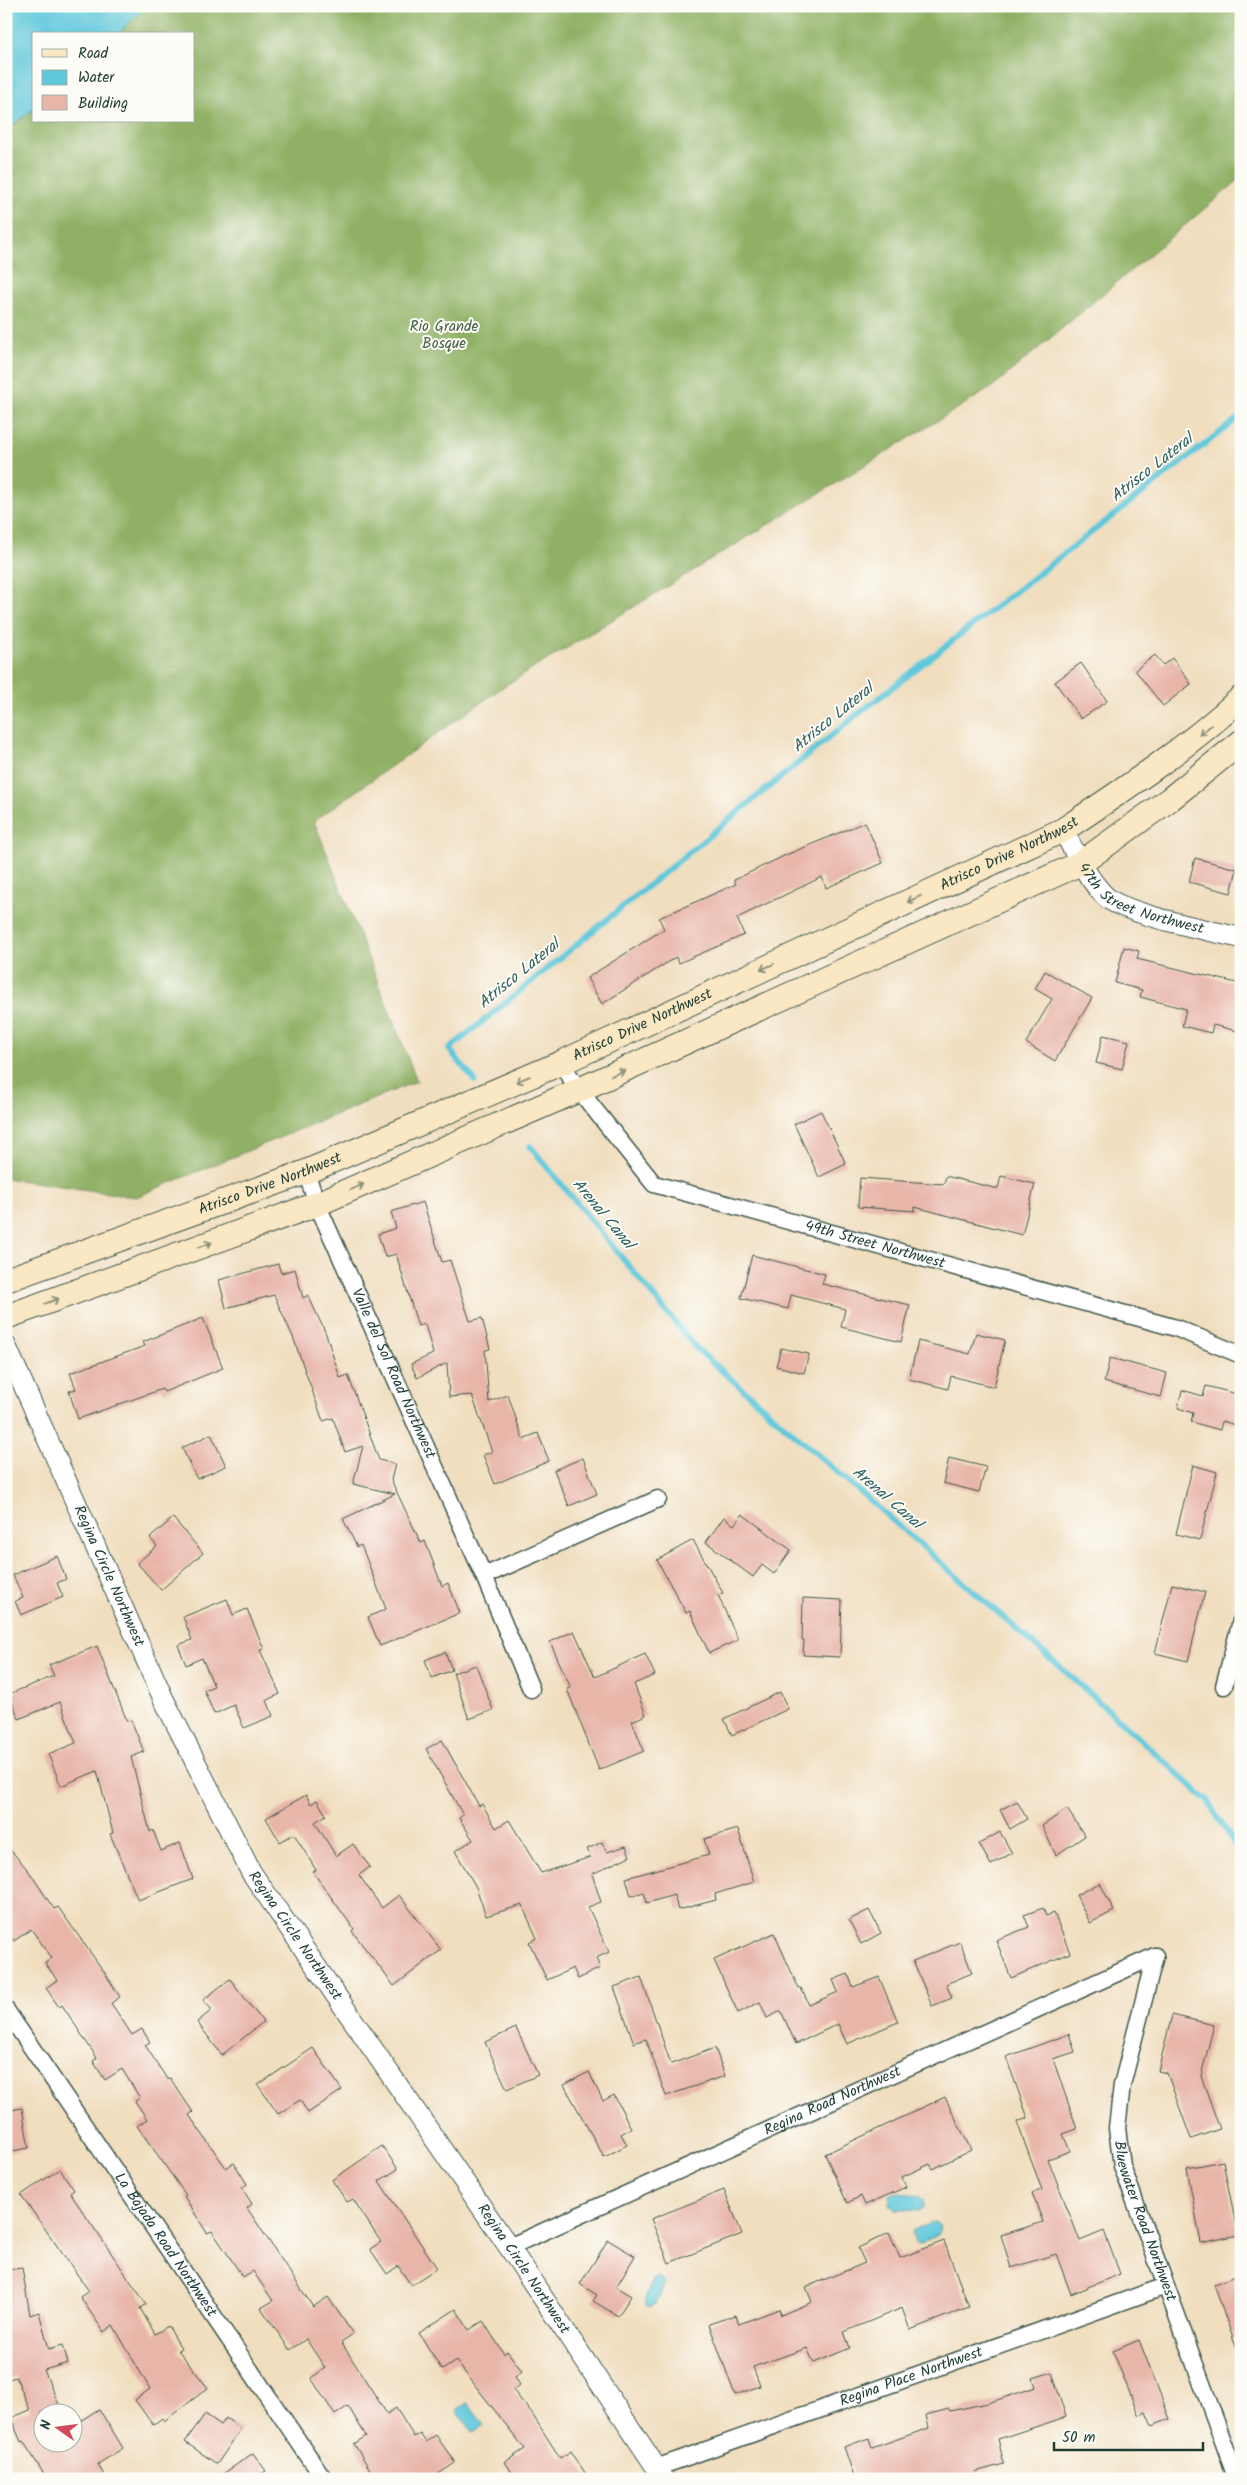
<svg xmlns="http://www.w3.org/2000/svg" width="1247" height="2485" font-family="Kalam,sans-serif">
<rect width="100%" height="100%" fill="#fdfcf7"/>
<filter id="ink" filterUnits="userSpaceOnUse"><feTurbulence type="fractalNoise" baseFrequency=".02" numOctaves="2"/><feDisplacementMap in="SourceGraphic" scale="10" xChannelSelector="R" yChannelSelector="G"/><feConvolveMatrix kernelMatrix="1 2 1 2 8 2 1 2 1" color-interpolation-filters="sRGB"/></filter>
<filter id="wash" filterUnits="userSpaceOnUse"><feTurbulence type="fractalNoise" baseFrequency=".0096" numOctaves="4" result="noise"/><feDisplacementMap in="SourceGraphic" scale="20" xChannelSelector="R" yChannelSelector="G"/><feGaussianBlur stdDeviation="1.12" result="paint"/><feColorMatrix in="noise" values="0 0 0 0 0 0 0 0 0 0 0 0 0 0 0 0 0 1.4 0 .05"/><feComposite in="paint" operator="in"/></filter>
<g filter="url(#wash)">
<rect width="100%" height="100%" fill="#f0debf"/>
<polygon fill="#90b165" stroke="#58774c" points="148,6 1241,6 1241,178 991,388 503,687 314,821 417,1081 136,1197 6,1178 6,136 11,126 34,109 34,121 194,121 194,34 120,34 125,26"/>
<g fill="#5fc8db" stroke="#3f8288">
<polygon points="6,6 148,6 125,26 120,34 34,34 34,109 11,126 6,136"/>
<polygon points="898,2193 920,2195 924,2199 924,2208 919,2211 896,2209 893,2205 889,2205 890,2196"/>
<polygon points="934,2222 940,2226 938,2235 921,2244 915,2243 912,2234 913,2230"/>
<polygon points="658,2277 665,2282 656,2305 651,2307 646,2305 646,2296 653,2278"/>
<polygon points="468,2402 484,2426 473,2433 457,2410"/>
</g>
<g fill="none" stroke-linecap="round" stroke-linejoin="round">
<g stroke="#5fc8db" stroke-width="6">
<polyline points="475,1081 449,1049 853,718 1241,416"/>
<polyline points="530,1146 697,1349 1076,1681 1207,1800 1241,1855"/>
</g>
</g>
<g id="blocks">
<g fill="#e8b5a9">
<polygon points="1155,655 1163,665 1172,658 1191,684 1163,706 1135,670"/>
<polygon points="1081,663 1107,701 1081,719 1055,682"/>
<polygon points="865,822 883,863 826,888 822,877 737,918 744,935 679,963 676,957 602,1004 587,978 664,929 659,918 736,884 734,880 786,855"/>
<polygon points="1195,858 1237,869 1231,893 1189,882"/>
<polygon points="1124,947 1139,951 1137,959 1241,984 1241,1032 1213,1025 1211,1033 1182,1026 1186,1009 1140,997 1142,990 1115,983"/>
<polygon points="1045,971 1092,998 1055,1061 1026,1043 1052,999 1035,989"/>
<polygon points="1103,1035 1129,1041 1122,1069 1096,1063"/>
<polygon points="821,1111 846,1164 819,1177 794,1124"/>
<polygon points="946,1176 998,1189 1001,1176 1035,1184 1022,1235 915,1207 915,1211 858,1207 860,1178 944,1184"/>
<polygon points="423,1202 442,1262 450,1260 470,1321 482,1318 490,1349 485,1350 489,1402 508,1395 523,1439 538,1433 549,1461 495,1484 483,1455 492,1452 472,1395 449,1397 447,1363 417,1378 411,1364 433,1354 425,1324 418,1326 396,1254 385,1257 378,1234 396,1228 391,1212"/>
<polygon points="752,1255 825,1274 822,1284 910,1305 901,1342 841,1327 845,1309 791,1295 788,1309 741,1298"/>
<polygon points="278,1264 281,1273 295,1269 303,1298 308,1295 326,1334 340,1378 348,1375 379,1460 395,1464 391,1480 421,1543 425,1541 442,1586 448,1583 460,1613 380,1646 368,1617 386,1609 361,1545 357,1547 343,1519 395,1494 353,1484 363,1446 345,1452 333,1418 323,1421 293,1337 274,1295 226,1308 219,1280"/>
<polygon points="203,1318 223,1368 164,1392 162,1389 78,1419 69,1391 76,1389 70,1373 145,1346 143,1342"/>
<polygon points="976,1333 1005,1340 994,1387 951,1376 948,1389 909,1379 918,1341 970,1354"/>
<polygon points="781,1348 809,1354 804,1373 776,1366"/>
<polygon points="1110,1358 1167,1373 1161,1397 1104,1382"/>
<polygon points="1206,1386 1241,1395 1235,1425 1222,1421 1220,1430 1191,1422 1193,1413 1178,1408 1182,1390 1203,1396"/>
<polygon points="211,1434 226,1466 197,1479 182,1448"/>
<polygon points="583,1458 597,1494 569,1506 554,1470"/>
<polygon points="949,1458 986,1467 979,1492 943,1483"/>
<polygon points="1193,1465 1217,1472 1200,1540 1176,1534"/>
<polygon points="742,1514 791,1550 774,1574 762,1565 753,1577 706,1542 724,1517 734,1525"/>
<polygon points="173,1518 203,1553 161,1590 137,1563 157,1546 150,1538"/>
<polygon points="693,1540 723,1593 718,1595 738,1640 709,1653 690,1611 686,1613 657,1560"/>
<polygon points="57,1556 66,1579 57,1583 63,1597 21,1615 15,1601 23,1598 13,1575"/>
<polygon points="1172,1584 1205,1592 1188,1661 1155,1653"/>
<polygon points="803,1598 842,1600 840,1657 803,1655 804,1640 802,1640"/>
<polygon points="227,1599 233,1615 247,1609 264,1649 260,1650 280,1694 267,1700 273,1716 244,1728 234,1705 214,1714 204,1690 214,1686 202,1658 186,1665 178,1645 192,1640 183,1617"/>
<polygon points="574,1631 595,1677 645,1654 655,1675 634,1684 646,1715 632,1721 644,1751 599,1770 567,1689 571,1688 550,1642"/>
<polygon points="97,1646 127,1721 131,1720 144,1752 131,1757 150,1832 153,1830 161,1851 180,1843 193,1879 138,1900 110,1834 113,1833 97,1771 61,1786 48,1754 76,1743 60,1702 19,1719 9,1694 54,1676 49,1665"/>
<polygon points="445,1652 452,1670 432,1678 425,1660"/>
<polygon points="476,1665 493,1710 469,1719 453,1673"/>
<polygon points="780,1692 788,1709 732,1735 724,1719"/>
<polygon points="442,1740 479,1806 482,1804 496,1828 509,1820 541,1873 591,1857 587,1849 602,1842 607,1852 626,1846 630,1856 592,1874 601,1902 588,1907 609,1952 596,1958 600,1968 578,1979 573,1968 547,1980 529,1942 537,1938 522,1905 486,1916 476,1887 455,1851 473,1840 459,1818 463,1815 426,1749"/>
<polygon points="306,1795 311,1804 317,1800 326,1815 315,1822 336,1856 353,1844 370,1867 359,1875 382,1908 399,1895 441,1950 394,1986 352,1931 354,1929 313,1872 316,1870 294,1834 280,1842 266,1818"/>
<polygon points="1017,1801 1027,1819 1010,1829 1000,1810"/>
<polygon points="1067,1809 1085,1836 1056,1855 1042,1826"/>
<polygon points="738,1829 754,1882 715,1894 716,1900 678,1910 674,1895 647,1903 644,1892 631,1896 626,1878 709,1855 704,1839"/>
<polygon points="1000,1832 1012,1853 991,1865 979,1844"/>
<polygon points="6,1845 28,1870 54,1909 58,1907 105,1973 120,1997 111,2003 132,2035 142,2029 150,2042 145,2045 167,2079 170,2078 193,2112 189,2115 226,2168 234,2163 247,2184 242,2188 252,2204 247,2208 313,2307 328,2297 353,2334 341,2342 387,2414 396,2408 414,2437 420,2434 426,2442 436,2435 455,2463 431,2479 376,2479 354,2444 366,2436 348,2406 335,2415 311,2378 325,2368 306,2339 290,2350 261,2308 273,2301 253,2271 243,2277 212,2231 207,2233 184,2196 186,2195 137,2126 147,2119 135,2101 140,2098 122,2069 105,2080 93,2061 97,2058 62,2005 59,2007 46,1988 57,1980 45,1963 52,1958 31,1929 14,1941 6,1930"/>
<polygon points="1100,1883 1114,1911 1090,1923 1076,1895"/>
<polygon points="1043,1908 1046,1916 1054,1913 1070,1953 1011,1978 996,1940 1029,1927 1024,1915"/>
<polygon points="869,1910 881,1933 861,1944 849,1920"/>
<polygon points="774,1933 799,1989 801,1988 809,2005 838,1992 833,1980 848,1974 853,1987 879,1977 898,2022 847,2044 838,2024 796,2044 781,2011 767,2018 760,2002 738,2013 714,1960"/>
<polygon points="960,1942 972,1973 946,1984 952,1998 932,2006 913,1961"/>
<polygon points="641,1977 671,2064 715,2048 725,2076 666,2096 646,2039 634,2043 614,1987"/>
<polygon points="230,1979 263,2022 222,2055 197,2022 212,2010 203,2000"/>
<polygon points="1172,2015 1214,2025 1201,2076 1220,2129 1191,2139 1167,2073 1158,2071"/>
<polygon points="516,2028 538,2075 507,2089 485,2042"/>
<polygon points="1069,2034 1075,2052 1053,2059 1077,2129 1063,2134 1070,2151 1048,2159 1080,2241 1104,2231 1120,2274 1071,2294 1056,2254 1011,2268 1001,2235 1043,2222 1032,2193 1042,2190 1017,2122 1028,2118 1006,2057"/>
<polygon points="313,2048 342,2090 308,2113 300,2100 278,2114 258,2085"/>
<polygon points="589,2072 603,2101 614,2095 631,2128 621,2134 627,2145 604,2157 564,2085"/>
<polygon points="945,2097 971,2150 933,2169 930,2164 902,2177 906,2187 865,2205 861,2196 847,2203 825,2154"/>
<polygon points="22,2108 29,2148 6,2152 6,2111"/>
<polygon points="382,2146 398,2169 379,2181 437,2268 411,2285 398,2266 387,2274 370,2249 381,2242 353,2199 347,2202 332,2180"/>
<polygon points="1223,2161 1238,2235 1201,2243 1187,2168"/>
<polygon points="60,2169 74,2190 70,2193 146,2304 140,2308 155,2334 168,2326 181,2348 178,2350 208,2388 164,2421 162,2418 153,2425 135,2400 150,2389 113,2325 104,2332 80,2297 89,2291 21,2195"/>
<polygon points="724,2190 742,2234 669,2263 651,2219"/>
<polygon points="889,2233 900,2258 944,2241 969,2307 910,2330 902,2308 844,2332 850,2348 814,2363 807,2348 753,2367 760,2386 735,2395 709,2324 736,2315 739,2324 779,2309 781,2315 812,2302 806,2287 865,2263 858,2248"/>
<polygon points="608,2240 635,2256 616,2287 631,2296 618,2316 593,2301 597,2295 580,2284"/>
<polygon points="22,2268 30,2315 39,2312 49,2349 63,2345 68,2363 44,2370 62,2412 42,2412 42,2442 72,2442 72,2426 99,2409 123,2448 98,2464 106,2479 47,2479 23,2441 21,2442 11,2418 30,2410 16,2377 6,2380 6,2270"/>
<polygon points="1241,2274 1241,2352 1238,2353 1214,2284"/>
<polygon points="456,2309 469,2330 483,2321 504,2354 507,2351 522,2371 515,2377 520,2385 513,2390 532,2414 560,2458 571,2451 589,2479 516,2479 505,2462 525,2449 456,2361 442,2370 419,2333"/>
<polygon points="1139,2340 1170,2419 1152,2426 1146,2412 1139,2416 1113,2351"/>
<polygon points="1052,2372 1066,2417 998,2439 1004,2464 975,2472 977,2479 855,2479 844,2447 869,2438 872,2448 929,2428 926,2415 949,2409 950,2411 988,2403 1036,2387 1033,2378"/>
<polygon points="205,2414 221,2425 226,2418 241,2429 217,2464 185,2442"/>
<polygon points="253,2453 266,2471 254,2479 216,2479"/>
</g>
</g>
</g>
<g filter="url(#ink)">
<use href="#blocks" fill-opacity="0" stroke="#3e5549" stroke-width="1"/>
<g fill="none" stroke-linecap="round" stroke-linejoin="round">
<defs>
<g id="minor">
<path id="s1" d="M561 1063 579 1090 654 1184 1176 1328 1241 1355"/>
<path id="s2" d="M306 1172 317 1204 484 1576 531 1689"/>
<polyline points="484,1576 658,1499"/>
<polyline points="1224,1686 1241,1621"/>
<path id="s3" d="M1155 1956 1122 2085 1117 2128 1122 2166 1237 2479"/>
<path id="s4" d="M6 2010 324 2479"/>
<path id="s5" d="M509 2247 1155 1956"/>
<path id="s6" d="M656 2468 1166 2286"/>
</g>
<g id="tertiary">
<path id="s7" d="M1063 830C1074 851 1089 881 1106 897 1125 914 1212 931 1241 938"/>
<path id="s8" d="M6 1346 164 1700 251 1872 509 2247 664 2479"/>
</g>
<g id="secondary">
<path id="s9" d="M6 1280 306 1172 561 1063 1063 830C1125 789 1187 748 1241 698"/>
<polyline points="6,1317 317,1204 579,1090 1081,863 1170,799 1241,742"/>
</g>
</defs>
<use href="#minor" stroke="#3e5549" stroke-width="19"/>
<use href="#tertiary" stroke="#3e5549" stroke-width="22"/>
<use href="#secondary" stroke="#3e5549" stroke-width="26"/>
<use href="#minor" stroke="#fff" stroke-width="16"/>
<use href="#tertiary" stroke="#fff" stroke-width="20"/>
<use href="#secondary" stroke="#fae7c3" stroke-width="24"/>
</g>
<defs><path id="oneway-shaft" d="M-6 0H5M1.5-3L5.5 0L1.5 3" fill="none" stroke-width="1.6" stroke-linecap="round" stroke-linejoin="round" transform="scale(1.25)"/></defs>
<g stroke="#8c927c">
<use href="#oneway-shaft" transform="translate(1205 730) rotate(142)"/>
<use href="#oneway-shaft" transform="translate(914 899) rotate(155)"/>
<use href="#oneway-shaft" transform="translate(767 967) rotate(155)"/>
<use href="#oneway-shaft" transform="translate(618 1073) rotate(-24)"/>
<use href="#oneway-shaft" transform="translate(523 1079) rotate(157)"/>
<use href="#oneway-shaft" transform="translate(357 1187) rotate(-24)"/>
<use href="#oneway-shaft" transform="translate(205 1245) rotate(-20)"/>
<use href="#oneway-shaft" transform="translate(52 1301) rotate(-20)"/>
</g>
</g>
<g text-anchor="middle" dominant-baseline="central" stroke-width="4" stroke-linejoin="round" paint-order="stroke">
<g font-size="15" fill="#456144" stroke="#fdfcf7">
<text x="444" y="327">Rio Grande<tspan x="444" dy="17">Bosque</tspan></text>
</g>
<g font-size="15" fill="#1f3d34" stroke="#fdfcf7">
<text stroke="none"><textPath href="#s9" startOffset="1091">Atrisco Drive Northwest</textPath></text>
<text stroke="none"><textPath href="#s7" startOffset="111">47th Street Northwest</textPath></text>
<text stroke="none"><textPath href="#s9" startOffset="686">Atrisco Drive Northwest</textPath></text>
<text stroke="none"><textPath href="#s9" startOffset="281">Atrisco Drive Northwest</textPath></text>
<text stroke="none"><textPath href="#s1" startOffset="382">49th Street Northwest</textPath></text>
<text stroke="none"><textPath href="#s2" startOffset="220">Valle del Sol Road Northwest</textPath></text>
<text stroke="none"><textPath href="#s8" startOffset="252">Regina Circle Northwest</textPath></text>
<text stroke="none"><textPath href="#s8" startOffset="658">Regina Circle Northwest</textPath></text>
<text stroke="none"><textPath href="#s5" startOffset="355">Regina Road Northwest</textPath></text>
<text stroke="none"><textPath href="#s3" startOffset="274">Bluewater Road Northwest</textPath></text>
<text stroke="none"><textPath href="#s4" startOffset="284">La Bajada Road Northwest</textPath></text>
<text stroke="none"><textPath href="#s8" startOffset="1062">Regina Circle Northwest</textPath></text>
<text stroke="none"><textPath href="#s6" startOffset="271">Regina Place Northwest</textPath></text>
</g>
<g font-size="16" font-style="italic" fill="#2f605e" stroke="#fdfcf7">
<text transform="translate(1152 468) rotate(-38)">Atrisco Lateral</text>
<text transform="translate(833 718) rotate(-39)">Atrisco Lateral</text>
<text transform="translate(519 974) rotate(-39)">Atrisco Lateral</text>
<text transform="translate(603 1214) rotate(50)">Arenal Canal</text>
<text transform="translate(887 1498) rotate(41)">Arenal Canal</text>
</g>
</g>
<rect width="1247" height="2485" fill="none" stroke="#fdfcf7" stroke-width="25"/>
<rect x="32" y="32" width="162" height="90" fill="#fdfcf7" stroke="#a4b0a9"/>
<rect x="42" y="49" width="25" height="8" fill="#fae7c3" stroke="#a4b0a9"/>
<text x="78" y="58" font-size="15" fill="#1f3d34">Road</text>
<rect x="42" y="70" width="25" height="15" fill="#5fc8db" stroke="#a4b0a9"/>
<text x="78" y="82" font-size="15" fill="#1f3d34">Water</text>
<rect x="42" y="95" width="25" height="15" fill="#e8b5a9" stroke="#a4b0a9"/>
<text x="78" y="108" font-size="15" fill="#1f3d34">Building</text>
<g transform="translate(58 2428) rotate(284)"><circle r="24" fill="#fdfcf7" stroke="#a4b0a9"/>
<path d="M0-4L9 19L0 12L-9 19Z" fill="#d1495b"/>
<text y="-8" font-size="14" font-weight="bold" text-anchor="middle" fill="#1f3d34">N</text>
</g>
<path d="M1054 2442v8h149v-8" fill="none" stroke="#1f3d34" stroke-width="2.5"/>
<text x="1062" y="2442" font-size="15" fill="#1f3d34" stroke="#fdfcf7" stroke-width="4" paint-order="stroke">50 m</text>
</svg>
